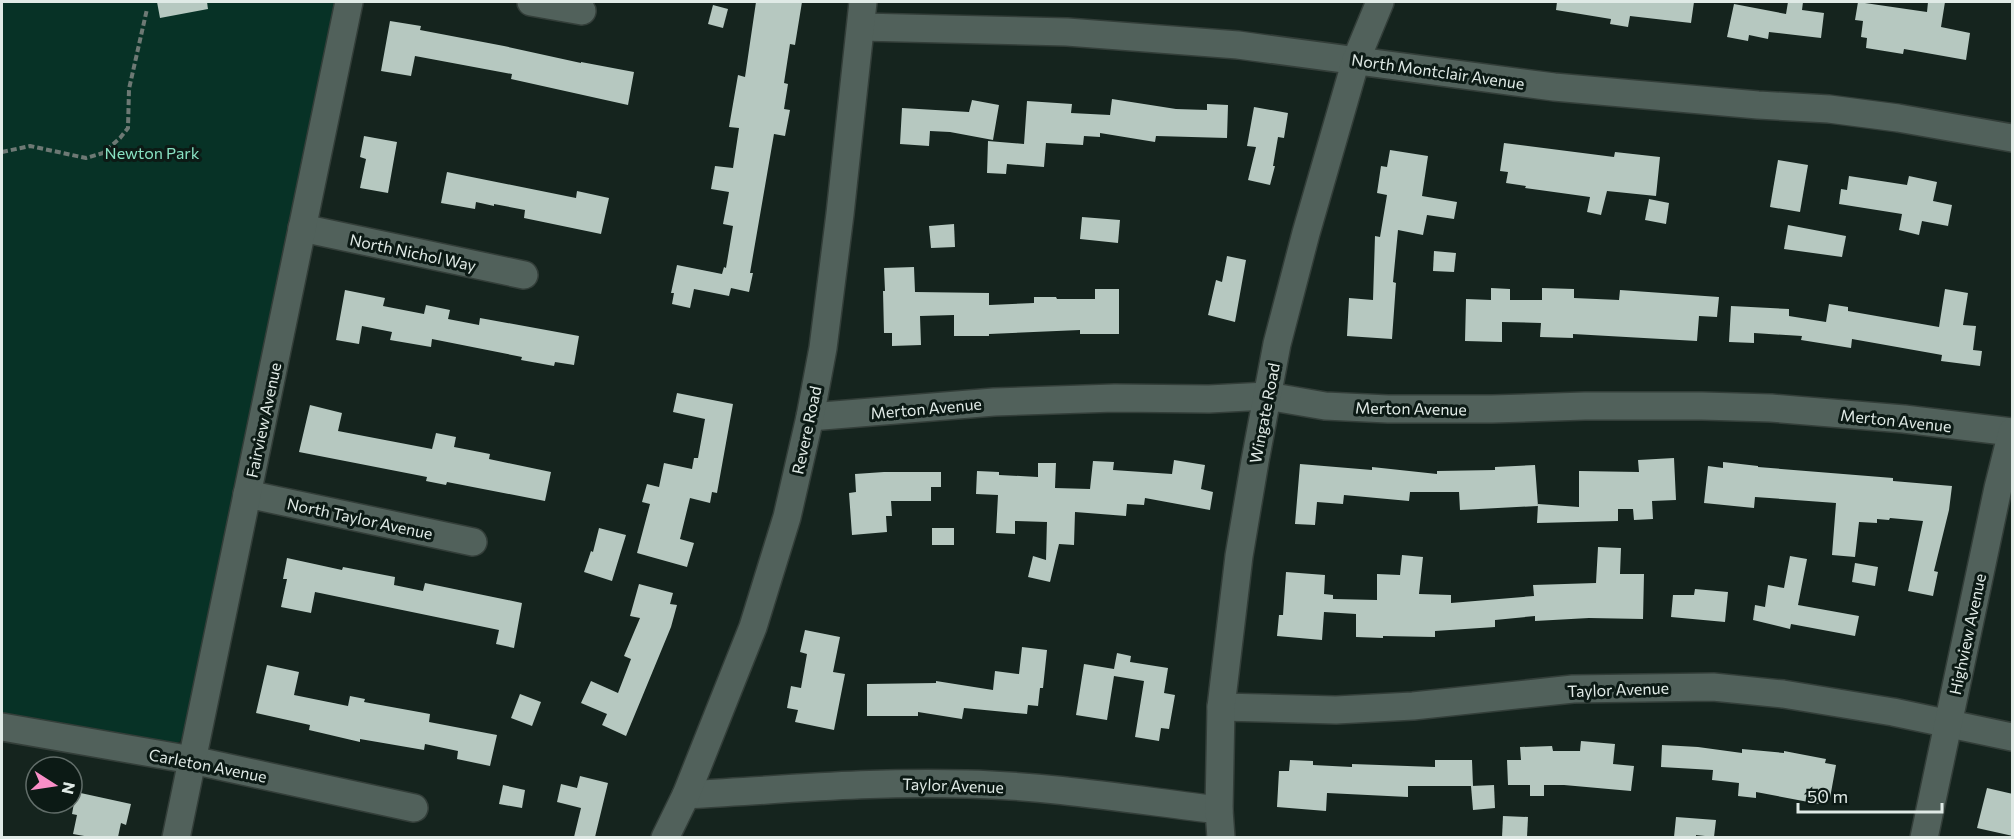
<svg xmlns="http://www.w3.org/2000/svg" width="2014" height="839" font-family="Commissioner,sans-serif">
<rect width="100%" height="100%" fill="#15241e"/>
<polygon fill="#073226" points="2,2 336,2 185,731 180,741 174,745 2,718"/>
<g fill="#b6c8c0">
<polygon points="157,2 207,2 208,9 160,18"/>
<polygon points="756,2 802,2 795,45 790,44 784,83 788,84 784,109 790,110 785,136 774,134 750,273 753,273 749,292 731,288 729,296 694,289 690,308 672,304 674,293 671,293 677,265 722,274 724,267 726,268 733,226 723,224 729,192 711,189 715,166 733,168 739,128 729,127 738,75 745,77"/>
<polygon points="1557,2 1694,2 1691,23 1630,16 1628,27 1610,24 1611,19 1556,10"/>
<polygon points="1788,2 1803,2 1802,10 1824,13 1821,38 1769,32 1768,39 1749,35 1748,41 1727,37 1734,4 1786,14"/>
<polygon points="1858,2 1927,12 1928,2 1945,2 1941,27 1970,33 1966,60 1904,49 1903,54 1866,48 1867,38 1861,37 1863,21 1855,20"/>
<polygon points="713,5 728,9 723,28 708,24"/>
<polygon points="390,21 421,26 420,30 504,46 581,63 581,62 634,72 628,105 511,79 512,74 415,56 411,76 381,71"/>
<polygon points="1112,99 1176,109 1207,110 1207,104 1228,105 1227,138 1156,136 1155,142 1100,133 1100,137 1084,136 1083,145 1046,143 1044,167 1007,164 1006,174 987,173 988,141 1024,144 1027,101 1072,104 1071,113 1110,115"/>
<polygon points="972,100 999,105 993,140 950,132 930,131 929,146 900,144 902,108 969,112"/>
<polygon points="1254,107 1288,113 1284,138 1278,137 1273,166 1275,166 1270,185 1248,180 1256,147 1247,146"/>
<polygon points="364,136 397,142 388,193 360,188 366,159 360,157"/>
<polygon points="1504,143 1614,157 1615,152 1660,157 1656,196 1607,191 1601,215 1587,212 1590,197 1525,188 1526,186 1506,183 1508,172 1500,171"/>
<polygon points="1390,150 1428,156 1422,196 1457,202 1454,219 1427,215 1423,235 1398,230 1393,282 1396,283 1392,339 1347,336 1349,298 1373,300 1375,236 1380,237 1387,195 1377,193 1381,166 1387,167"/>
<polygon points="1778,160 1808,165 1800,212 1770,207"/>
<polygon points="447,172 576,198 577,191 609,198 601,234 524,218 525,210 494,204 494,206 476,202 475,209 441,203"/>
<polygon points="1849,176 1907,185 1909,176 1937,182 1933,201 1952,205 1948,226 1922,221 1919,235 1899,230 1902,214 1839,204 1841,189 1847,190"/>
<polygon points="1649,199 1669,203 1666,224 1645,220"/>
<polygon points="1082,217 1120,220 1118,243 1080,239"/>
<polygon points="954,224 955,247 931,248 929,226"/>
<polygon points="1788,225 1846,236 1842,257 1784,249"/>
<polygon points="1434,251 1456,253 1454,272 1433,271"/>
<polygon points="1227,256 1246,260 1235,322 1208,315 1216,280 1222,282"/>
<polygon points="914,267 915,292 989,293 989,305 1034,303 1034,297 1056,297 1057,299 1095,299 1095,289 1119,289 1119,334 1080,334 1080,330 989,334 989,336 954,336 954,315 920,316 921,345 892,346 892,333 884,333 883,291 885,291 884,268"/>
<polygon points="1491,288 1510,289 1510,300 1542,300 1542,288 1574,289 1574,298 1619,300 1620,290 1719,297 1717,317 1699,316 1697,341 1573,334 1573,338 1540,337 1541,323 1502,322 1502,342 1465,341 1466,299 1491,300"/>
<polygon points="1945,289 1968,293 1963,325 1976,326 1973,350 1982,351 1980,366 1941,361 1942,355 1852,339 1851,348 1801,340 1802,336 1754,333 1754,343 1729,342 1731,306 1789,309 1789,316 1826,322 1829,304 1848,307 1848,311 1939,327"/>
<polygon points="345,290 385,298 383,306 424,314 426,305 450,310 448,319 479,325 480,318 579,336 574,365 555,362 554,366 521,360 522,357 432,339 431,347 390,340 392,332 362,326 359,344 336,340"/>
<polygon points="677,393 733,404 717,493 712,492 710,503 690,498 680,539 694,543 687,567 637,553 650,504 642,502 647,484 659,487 664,463 692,469 694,458 698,458 705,419 673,412"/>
<polygon points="310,405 342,413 338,431 432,449 436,433 456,437 454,447 490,454 489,459 551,472 545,501 447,482 446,485 426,481 427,477 299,452"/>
<polygon points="1674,458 1676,500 1652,501 1653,519 1634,520 1633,509 1611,509 1618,509 1618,521 1537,523 1538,504 1579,507 1579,471 1639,472 1638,460"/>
<polygon points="1174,460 1205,465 1201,489 1213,492 1210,510 1145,498 1144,505 1127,504 1126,516 1075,512 1074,545 1059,544 1050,582 1028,577 1033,556 1046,560 1047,522 1015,521 1015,534 996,533 998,495 976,494 977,471 999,472 999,475 1038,477 1038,463 1056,463 1055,488 1090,489 1093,461 1114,462 1113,470 1172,474"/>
<polygon points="1723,462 1758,466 1758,467 1893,478 1893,481 1952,486 1949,510 1934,571 1938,572 1933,596 1908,591 1923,521 1890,518 1889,520 1877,519 1877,523 1859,522 1855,557 1832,555 1836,503 1755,497 1754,508 1704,503 1708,466 1723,468"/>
<polygon points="1300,464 1372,470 1372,467 1437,474 1437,471 1495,470 1495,467 1535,465 1538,506 1460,510 1459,492 1410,492 1409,501 1344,495 1343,504 1317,502 1315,525 1295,524"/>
<polygon points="884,472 941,472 941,487 931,487 931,501 891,501 892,516 886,516 887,532 852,535 849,493 856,492 855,474"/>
<polygon points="599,528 626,535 612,581 584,572 591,551 593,552"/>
<rect x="932" y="528" width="22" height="17"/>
<polygon points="1598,547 1621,548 1620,574 1644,574 1643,619 1589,618 1535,621 1535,616 1495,620 1495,627 1435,631 1435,637 1383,636 1383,638 1356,637 1356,614 1324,612 1322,640 1277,636 1279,615 1283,615 1286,572 1325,575 1324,594 1333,595 1333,599 1377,600 1377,574 1400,575 1402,555 1423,557 1419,594 1451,595 1451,603 1534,596 1533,585 1596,583"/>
<polygon points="1790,556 1807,559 1798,605 1859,616 1855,636 1791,624 1790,629 1753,620 1755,605 1765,607 1768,585 1784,588"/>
<polygon points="287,558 342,570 343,567 395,577 394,585 423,591 425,583 522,603 514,648 496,644 499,630 315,592 311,613 281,607 287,579 283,579"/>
<polygon points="1855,563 1878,567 1875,586 1852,582"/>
<polygon points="639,584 673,593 670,604 677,605 671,627 626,736 602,725 607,714 581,703 591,681 618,693 631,659 624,656 640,618 630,616"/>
<polygon points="1695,589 1728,592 1725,622 1671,617 1673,595 1694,595"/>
<polygon points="805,630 840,637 833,672 845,674 834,730 795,722 798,710 787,708 791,686 801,688 807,654 800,652"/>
<polygon points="1022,647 1047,650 1043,688 1040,688 1038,706 1028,705 1027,714 964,708 962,719 918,712 918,716 867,716 867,684 936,683 936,681 993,690 995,671 1019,674"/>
<polygon points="1117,653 1131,656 1130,662 1168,668 1164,693 1175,695 1169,729 1161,728 1159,741 1135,737 1144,681 1114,676 1107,720 1076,715 1084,664 1114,669"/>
<polygon points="267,665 299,672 294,695 348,706 350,696 365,699 364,702 430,714 429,722 497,735 490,766 457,759 458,751 425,744 424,750 360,739 360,742 309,730 310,725 256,713"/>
<polygon points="520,694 541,702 532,726 511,718"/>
<polygon points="1581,741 1615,744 1613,764 1634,766 1631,791 1564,785 1544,785 1544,796 1530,796 1530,785 1508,785 1507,760 1521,760 1520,747 1552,746 1553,751 1580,751"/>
<polygon points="1662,745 1698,747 1742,753 1742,749 1784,753 1784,751 1826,759 1825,763 1836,765 1830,798 1820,796 1819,804 1756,792 1756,798 1738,796 1739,783 1712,780 1713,770 1661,767"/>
<polygon points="1290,760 1313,761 1313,765 1352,767 1352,764 1435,767 1435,760 1472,760 1473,786 1408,786 1408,797 1327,793 1326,811 1277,807 1279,771 1289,771"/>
<polygon points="580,776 608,783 595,837 574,837 581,808 557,802 561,784 577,788"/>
<polygon points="503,785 525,790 522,808 499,804"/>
<polygon points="1494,785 1495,808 1473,810 1471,786"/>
<polygon points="1987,788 2013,794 2013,836 1977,828"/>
<polygon points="76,792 131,804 126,825 121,823 118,837 90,837 73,834 77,815 72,814"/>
<polygon points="1503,816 1528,817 1527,837 1502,837"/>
<polygon points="1676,817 1716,820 1714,837 1696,835 1696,837 1674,837"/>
</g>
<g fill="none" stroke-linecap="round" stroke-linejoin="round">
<defs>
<g id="minor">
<polyline points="531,2 582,11"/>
<polyline points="861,27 1067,32 1238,45 1554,87 1758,105 1829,109 1898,118 2012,138"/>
<polyline points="302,228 524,275"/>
<polyline points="810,417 994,402 1115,398 1209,399 1267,396 1325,406 1388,409 1492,409 1585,406 1702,406 1771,408 1904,419 2012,432"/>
<polyline points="247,494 473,542"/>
<polyline points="1221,707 1336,710 1413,706 1573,689 1713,687 1783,694 1893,712 2012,737"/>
<polyline points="2,727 192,760 414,808"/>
<path d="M686 795C779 790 873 781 967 784 1051 786 1135 800 1219 810"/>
<polyline points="176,838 349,2"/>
<polyline points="665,838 686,795 753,627 787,517 810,417 823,348 840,214 863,2"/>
<polyline points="1221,838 1219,810 1221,707 1239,556 1255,461 1277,344 1306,233 1356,60 1380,2"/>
<polyline points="1924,838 1998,488 2012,432"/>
</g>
</defs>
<use href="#minor" stroke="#333e39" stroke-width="30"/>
<polyline stroke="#6d7974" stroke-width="4" stroke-dasharray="6 3" stroke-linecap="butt" points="2,152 30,146 86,158 103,153 120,138 128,128 129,89 147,9"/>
<use href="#minor" stroke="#51615b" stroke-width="27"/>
</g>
<g text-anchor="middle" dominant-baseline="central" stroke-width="6" stroke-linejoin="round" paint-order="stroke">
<g font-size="16" fill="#e0eae6" stroke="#0c1a15">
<text transform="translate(1438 71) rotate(8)">North Montclair Avenue</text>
<text transform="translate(413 252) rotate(12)">North Nichol Way</text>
<text transform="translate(926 408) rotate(-5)">Merton Avenue</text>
<text transform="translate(1411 408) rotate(1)">Merton Avenue</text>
<text transform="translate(1264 413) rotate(-79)">Wingate Road</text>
<text transform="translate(263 420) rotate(-78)">Fairview Avenue</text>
<text transform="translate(1896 420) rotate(6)">Merton Avenue</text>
<text transform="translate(806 430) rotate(-78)">Revere Road</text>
<text transform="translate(360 518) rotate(12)">North Taylor Avenue</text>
<text transform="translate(1967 634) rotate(-78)">Highview Avenue</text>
<text transform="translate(1618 689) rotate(-2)">Taylor Avenue</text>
<text transform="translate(208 765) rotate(11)">Carleton Avenue</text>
<text transform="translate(953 785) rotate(2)">Taylor Avenue</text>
</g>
<g font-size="16" fill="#88e1c2" stroke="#0c1a15">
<text x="152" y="152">Newton Park</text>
</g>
</g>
<rect width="2014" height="839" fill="none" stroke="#e0eae6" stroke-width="6"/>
<g transform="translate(54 785) rotate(102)"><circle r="28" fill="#0c1a15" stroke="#616d69" stroke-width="1.5"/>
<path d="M0-4.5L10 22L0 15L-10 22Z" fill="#fa8fc8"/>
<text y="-9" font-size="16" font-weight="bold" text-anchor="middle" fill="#e0eae6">N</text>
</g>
<path d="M1798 803v9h144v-9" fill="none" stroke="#e0eae6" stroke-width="3"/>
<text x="1807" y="803" font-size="18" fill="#e0eae6" stroke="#0c1a15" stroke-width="4.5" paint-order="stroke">50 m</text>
</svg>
